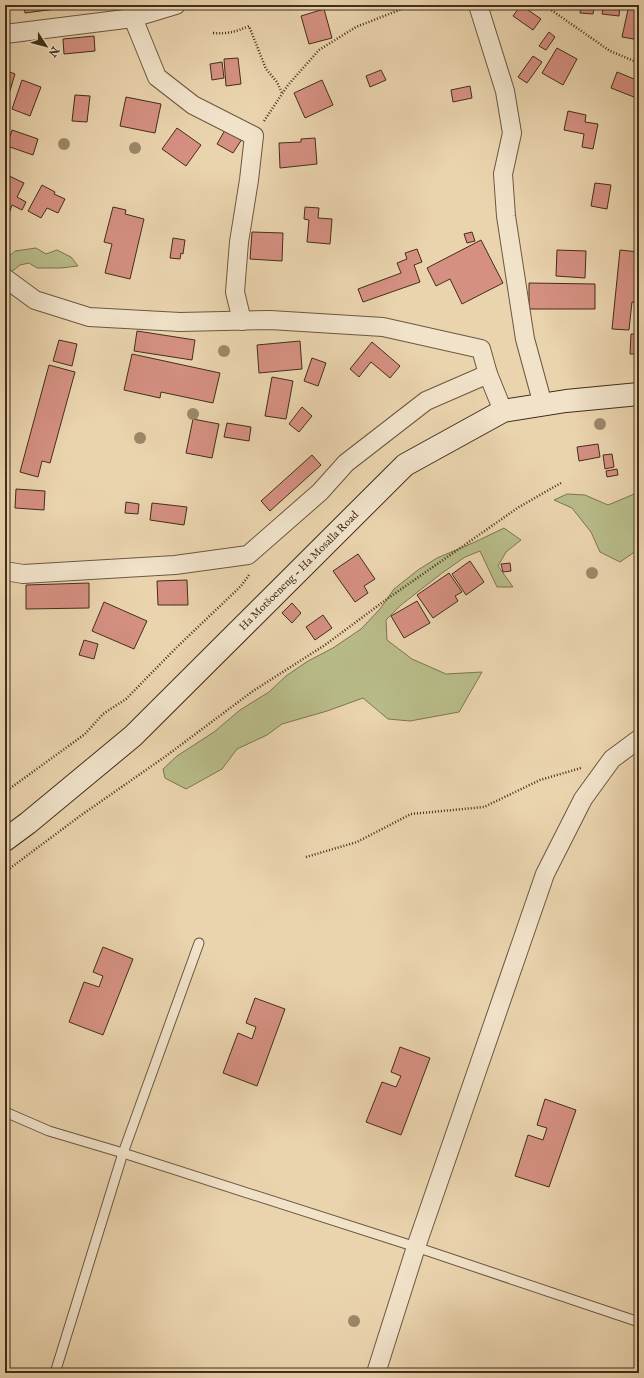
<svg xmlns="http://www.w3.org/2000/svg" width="644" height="1378" font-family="'IM FELL English',serif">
<rect width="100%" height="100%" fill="#ead4ae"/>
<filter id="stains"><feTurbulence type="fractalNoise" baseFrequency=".005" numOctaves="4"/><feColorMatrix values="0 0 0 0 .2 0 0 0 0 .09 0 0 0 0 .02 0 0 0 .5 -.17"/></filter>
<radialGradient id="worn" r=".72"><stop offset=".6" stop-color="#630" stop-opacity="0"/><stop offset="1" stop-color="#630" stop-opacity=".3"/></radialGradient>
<g fill="#b8bc89" stroke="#7d7552">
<polygon points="36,248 46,254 57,250 71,257 78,266 61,268 37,268 29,263 20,265 10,273 5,268 6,259 15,251"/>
<polygon points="639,492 639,549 620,562 600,552 591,532 572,508 554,500 567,494 585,495 608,505"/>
<polygon points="504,528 521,540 506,552 498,566 513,587 497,587 480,551 465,557 442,573 401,605 386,620 387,640 412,659 446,674 482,672 459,712 410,721 388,719 363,698 327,711 282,724 267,735 237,749 222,769 186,789 165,778 163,769 177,756 214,732 240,710 269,692 286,676 308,661 333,648 361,629 380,609 394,589 418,570 437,558 475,542"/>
</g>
<g fill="#d59082" stroke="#422e1a">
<polygon points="24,5 56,5 56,9 25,13"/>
<polygon points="521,5 541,19 533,30 513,16"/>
<polygon points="581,5 620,5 619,16 602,14 603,9 594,8 593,14 580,13"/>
<polygon points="629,5 639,5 639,40 622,37"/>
<polygon points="324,9 332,38 309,44 301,16"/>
<polygon points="549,32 555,37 546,50 539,46"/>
<polygon points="94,36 95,51 64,54 63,39"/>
<polygon points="557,48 577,59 563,85 542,73"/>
<polygon points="533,56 542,62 527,83 518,77"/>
<polygon points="238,58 241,84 226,86 224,59"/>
<polygon points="222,62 224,78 212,80 210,64"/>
<polygon points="5,70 15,74 6,104 5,104"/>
<polygon points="381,70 386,80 370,87 366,76"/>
<polygon points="617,72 639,81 639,99 611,88"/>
<polygon points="22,80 41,87 30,116 12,109"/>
<polygon points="322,80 333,105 305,118 294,93"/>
<polygon points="470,86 472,98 453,102 451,90"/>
<polygon points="75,95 90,96 87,122 72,121"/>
<polygon points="126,97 161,104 155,133 120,126"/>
<polygon points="568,111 586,115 585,122 598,124 593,149 582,147 584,134 564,130"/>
<polygon points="177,128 201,145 186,166 162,149"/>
<polygon points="12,130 38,139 33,155 7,146"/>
<polygon points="225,130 242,139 233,153 217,144"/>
<polygon points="315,138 317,164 280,168 279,143 301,142 301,139"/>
<polygon points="5,174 24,183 17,197 26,202 22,210 12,205 9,214 5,212"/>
<polygon points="595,183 611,185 607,209 591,206"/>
<polygon points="42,185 55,192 54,194 65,199 58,213 47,208 41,218 28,211"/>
<polygon points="113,207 126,210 125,214 144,219 130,279 105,273 112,244 104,242"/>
<polygon points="305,207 319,208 318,218 332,219 330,244 307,242 309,220 304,219"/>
<polygon points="252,232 283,233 282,261 250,259"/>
<polygon points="472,232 475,241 467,243 464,234"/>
<polygon points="173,238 185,240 183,254 181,253 180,259 170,258"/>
<polygon points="481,240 503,283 462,304 450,279 436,286 427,268"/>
<polygon points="417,249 422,262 414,265 420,282 363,302 358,289 401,273 397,263 407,259 405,253"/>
<polygon points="557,250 586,251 585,278 556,276"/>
<polygon points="620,250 639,252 639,303 632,302 629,330 612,329"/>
<polygon points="529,283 595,284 595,309 529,309"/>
<polygon points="137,331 195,340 192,360 134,351"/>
<polygon points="631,334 639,334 639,354 630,354"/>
<polygon points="59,340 77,344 72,366 53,361"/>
<polygon points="300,341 302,369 259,373 257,345"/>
<polygon points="372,342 400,366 390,378 371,362 359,377 350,369"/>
<polygon points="132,354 220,373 213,403 161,392 160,398 124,390"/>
<polygon points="312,358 326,363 318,386 304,381"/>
<polygon points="49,365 75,372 50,463 42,461 38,477 20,472"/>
<polygon points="272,377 293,381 286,419 265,416"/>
<polygon points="302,407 312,416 299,432 289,424"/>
<polygon points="193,419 219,424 212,458 186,453"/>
<polygon points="227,423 251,427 249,441 224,437"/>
<polygon points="598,444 600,457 579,461 577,447"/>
<polygon points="612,454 614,467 605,469 603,455"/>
<polygon points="312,455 321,465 270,511 261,501"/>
<polygon points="617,469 618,475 607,477 606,471"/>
<polygon points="16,489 45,491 44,510 15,508"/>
<polygon points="126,502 139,504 138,514 125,513"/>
<polygon points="152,503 187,507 184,525 150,520"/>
<polygon points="358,554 375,579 364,586 368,593 355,602 333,571"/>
<polygon points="470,561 484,582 466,595 452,574"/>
<polygon points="510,563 511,571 503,572 501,564"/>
<polygon points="449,573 462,592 455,596 458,601 433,618 417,595"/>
<polygon points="187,580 188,605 158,605 157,581"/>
<polygon points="89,583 89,608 26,609 26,585"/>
<polygon points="417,601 430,623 404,638 391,616"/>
<polygon points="104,602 147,621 134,649 92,631"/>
<polygon points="292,603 301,613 292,623 282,613"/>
<polygon points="323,615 332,628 315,640 306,627"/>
<polygon points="84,640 98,644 94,659 79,655"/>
<polygon points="103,947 133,959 103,1035 69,1022 84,982 99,987 103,976 93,972"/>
<polygon points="255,998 285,1009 257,1086 223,1073 238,1033 252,1039 256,1027 246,1023"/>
<polygon points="400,1047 430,1058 401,1135 366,1122 382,1082 396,1087 401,1076 391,1072"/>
<polygon points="545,1099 576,1110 549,1187 515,1176 528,1135 543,1140 547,1128 537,1125"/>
</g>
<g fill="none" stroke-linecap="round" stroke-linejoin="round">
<defs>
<g id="lane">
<polyline points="5,1112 49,1131 123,1153 416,1247 639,1322"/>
<polyline points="55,1373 123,1153 199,943"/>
</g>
<g id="street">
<polyline points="478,5 505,91 512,133 503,174 506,216 525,339 543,405"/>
<polyline points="133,18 157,77 193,105 254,136 249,180 239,242 235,292 242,321"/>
<polyline points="5,34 133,18 176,5"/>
<polyline points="5,278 35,300 89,317 180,322 270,320 383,327 481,349 488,374 503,411"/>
<polyline points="5,571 23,574 175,565 248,555 320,492 346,463 426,401 488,374"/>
<polyline points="376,1373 416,1247 545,874 583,799 612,759 639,739"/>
</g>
<polyline id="secondary" points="5,840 28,823 133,736 405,465 503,411 566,401 639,394"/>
</defs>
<use href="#lane" stroke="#6c583f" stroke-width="11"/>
<use href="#street" stroke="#6c583f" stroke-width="20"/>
<use href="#secondary" stroke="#422e1a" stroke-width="24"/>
<g stroke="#422e1a" stroke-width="2.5" stroke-dasharray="1 2" stroke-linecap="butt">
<polyline points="544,5 610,51 639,63"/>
<path d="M213 33C228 34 235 32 249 26L266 69 277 82 282 93"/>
<polyline points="264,121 288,85 319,50 356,27 412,5"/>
<polyline points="5,792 85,734 103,714 126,699 177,647 241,586 249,575"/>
<polyline points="306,857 357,842 411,814 484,807 540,780 581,768"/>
<polyline points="5,872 80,816 166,756 253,691 325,645 387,599 519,507 561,483"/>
</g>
<use href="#lane" stroke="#f1e3ca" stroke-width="9"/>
<use href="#street" stroke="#f1e3ca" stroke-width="18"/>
<use href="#secondary" stroke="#f1e3ca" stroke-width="22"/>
</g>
<g fill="#9b8869">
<circle cx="64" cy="144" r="6"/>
<circle cx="135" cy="148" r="6"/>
<circle cx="224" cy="351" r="6"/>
<circle cx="193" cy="414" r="6"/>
<circle cx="600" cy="424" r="6"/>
<circle cx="140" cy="438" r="6"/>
<circle cx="592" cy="573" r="6"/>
<circle cx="354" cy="1321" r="6"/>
</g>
<g text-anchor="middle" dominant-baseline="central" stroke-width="4" stroke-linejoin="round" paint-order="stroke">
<g font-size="11" fill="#422e1a" stroke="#f1e3ca">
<text transform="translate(299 571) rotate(-45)">Ha Motšoeneng - Ha Mosalla Road</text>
</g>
</g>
<rect width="644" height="1378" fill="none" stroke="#ead4ae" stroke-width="20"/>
<rect x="6" y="6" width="632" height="1366" fill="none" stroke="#422e1a" stroke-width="2"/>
<rect x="10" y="10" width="624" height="1358" fill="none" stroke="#422e1a"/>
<g transform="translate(46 46) rotate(126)" stroke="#f1e3ca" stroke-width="3" paint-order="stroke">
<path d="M0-3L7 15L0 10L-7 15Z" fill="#422e1a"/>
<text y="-6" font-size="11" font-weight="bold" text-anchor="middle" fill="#422e1a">N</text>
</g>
<rect width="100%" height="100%" filter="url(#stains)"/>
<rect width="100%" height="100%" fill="url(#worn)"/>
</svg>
